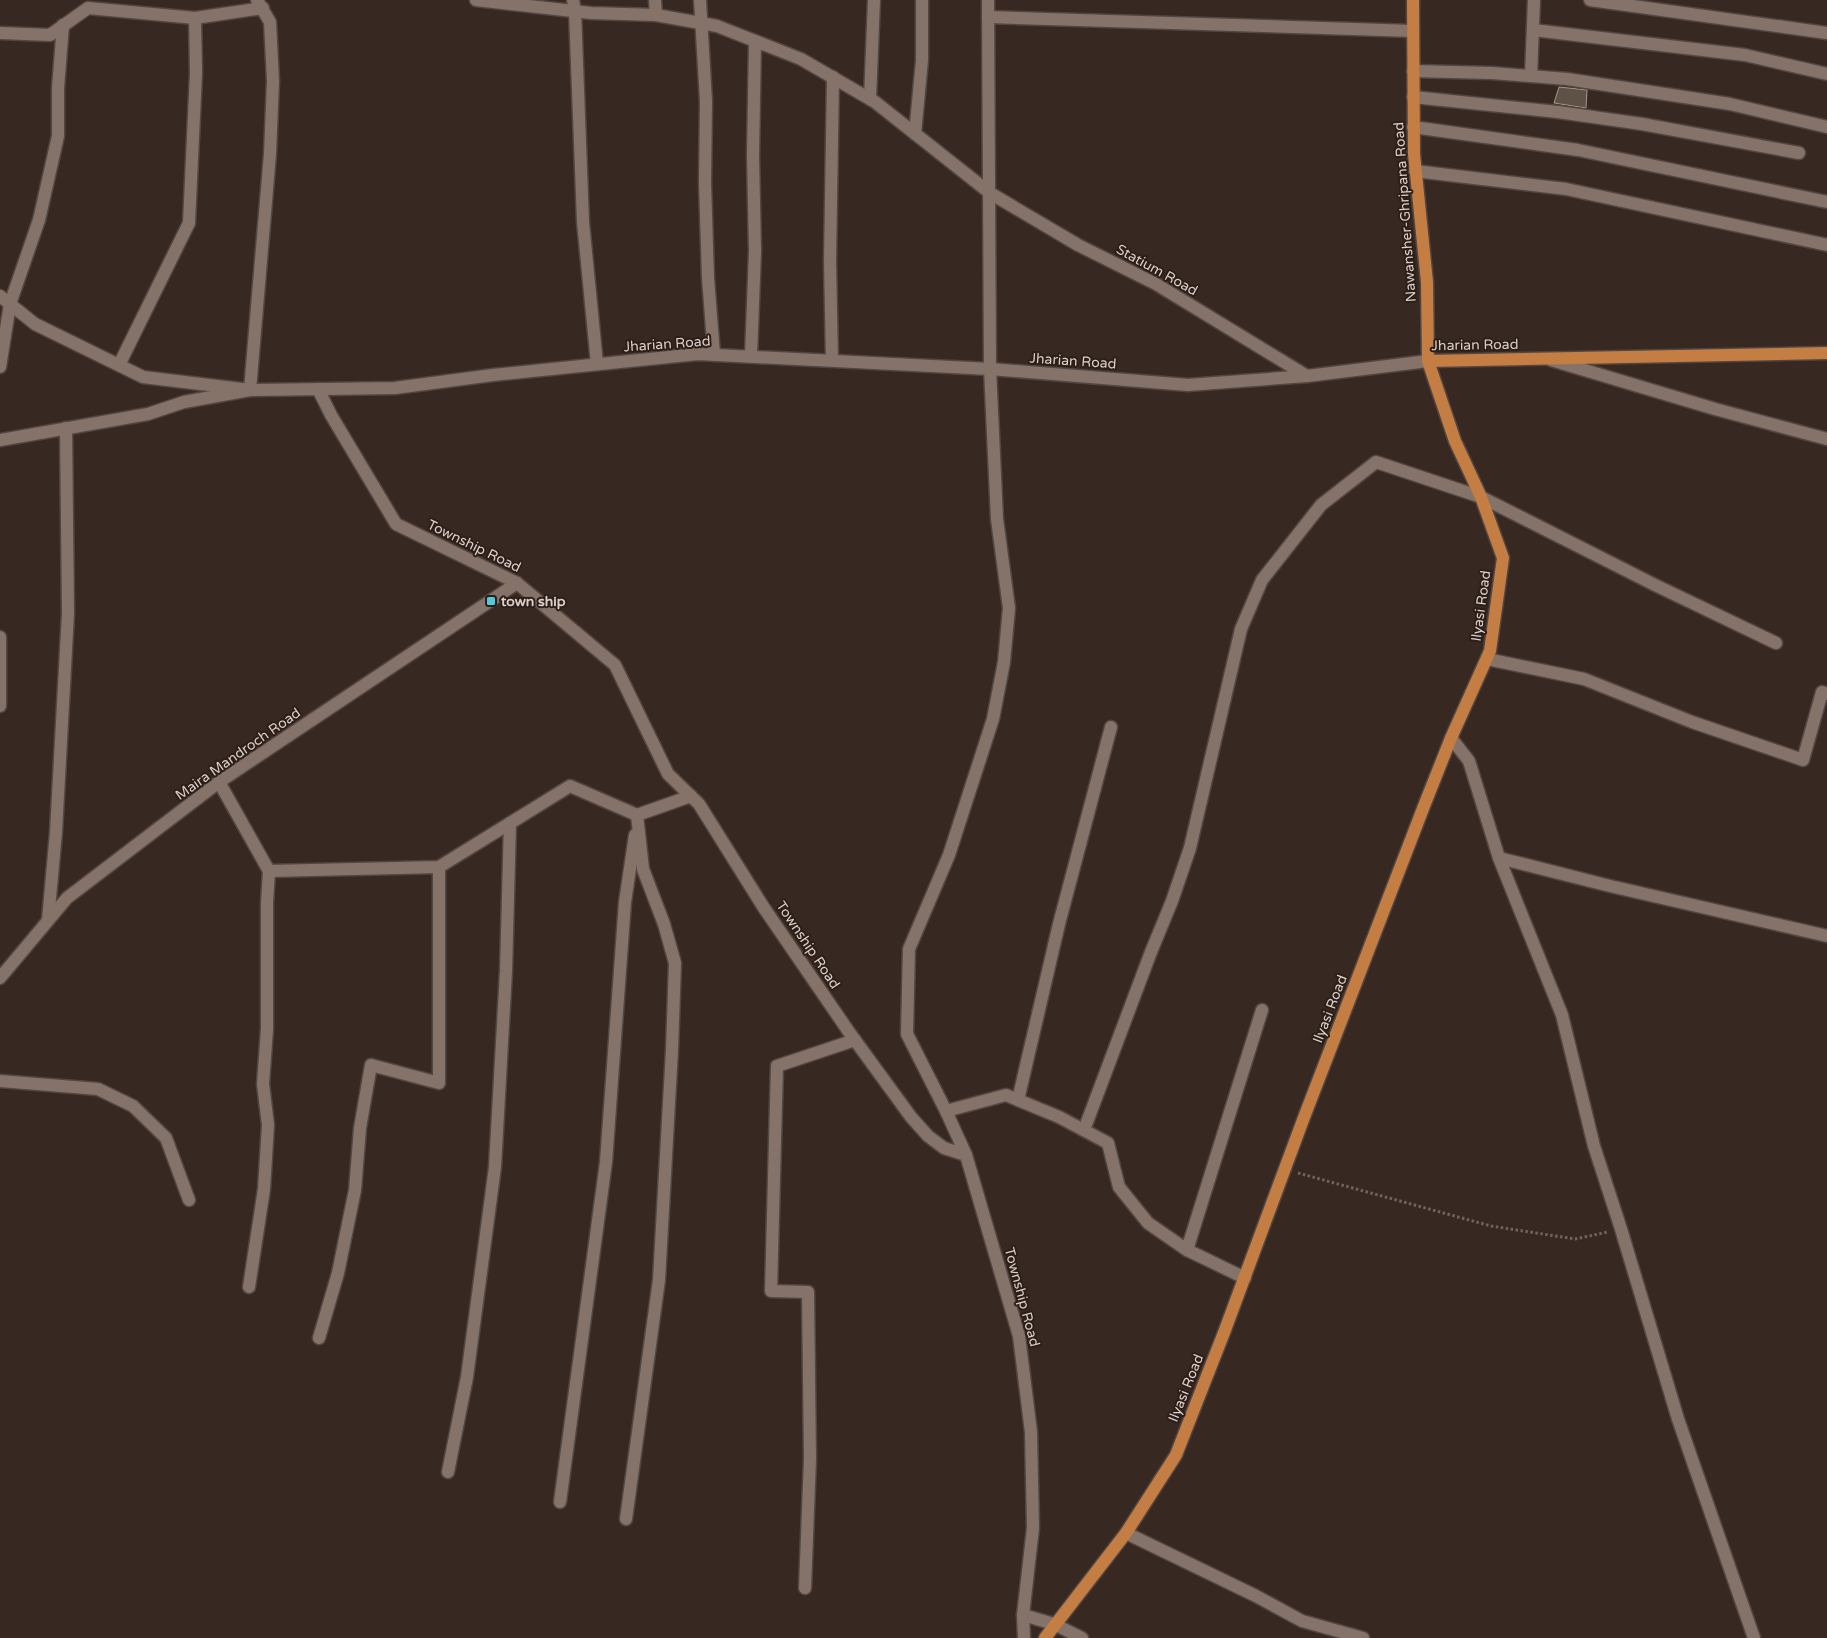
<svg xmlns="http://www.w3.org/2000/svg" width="1827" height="1638" font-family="'Varela Round',sans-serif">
<rect width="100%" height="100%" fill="#382822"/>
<polygon fill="#5e5145" stroke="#a6978a" points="1559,87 1587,90 1586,108 1554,103"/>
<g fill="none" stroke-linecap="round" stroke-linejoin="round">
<defs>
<g id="minor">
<polyline points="476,0 591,13 656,15 717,26 801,59 875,102 990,193 1078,245 1156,284 1307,376"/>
<polyline points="573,0 575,11 583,222 597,364"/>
<polyline points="655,0 656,15"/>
<polyline points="700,0 706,101 705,183 708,278 714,355"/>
<polyline points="1590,0 1827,33"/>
<polyline points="988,17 1413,31"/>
<polyline points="1533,30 1745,55 1827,74"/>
<polyline points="0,33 50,35 88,8 195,18 263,8"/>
<polyline points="1413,71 1492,73 1567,79 1730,104 1827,127"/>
<polyline points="1531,76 1534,0"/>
<polyline points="1413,97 1558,112 1642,124 1799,153"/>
<polyline points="870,99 874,0"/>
<polyline points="1413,127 1578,150 1827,202"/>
<polyline points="915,134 922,60 922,0"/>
<polyline points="1415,171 1566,189 1827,245"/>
<polyline points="0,296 35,324 143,377 250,390 270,154 273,81 270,22 257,0"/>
<polyline points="751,356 755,251 753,156 755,41"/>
<polyline points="832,360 830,262 833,77"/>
<polyline points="1551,360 1715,409 1827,439"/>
<polyline points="119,365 189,223 196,73 195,18"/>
<polyline points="0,367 10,304 39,220 58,136 58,88 63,25"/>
<polyline points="318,389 331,415 396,524 517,583 615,665 668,774 699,804 764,908 849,1032 911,1117 928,1136 944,1148 966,1155 1019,1336 1031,1432 1033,1528 1023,1615 1024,1638"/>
<polyline points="0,440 148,414 184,402 250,390 395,388 493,375 698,354 990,369 1188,385 1307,376 1428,361"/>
<polyline points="0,637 0,706"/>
<polyline points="1487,659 1584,679 1692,722 1803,760 1822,692 1827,694"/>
<polyline points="1451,738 1469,761 1499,858 1562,1015 1594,1146 1621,1229 1678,1419 1754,1638"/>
<polyline points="219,782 269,871 439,867 570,786 637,815 691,796"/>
<polyline points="1499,858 1610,886 1827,936"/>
<polyline points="48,920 56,832 68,613 66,428"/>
<polyline points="0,978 67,898 219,782 517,583"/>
<polyline points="0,1081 98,1089 133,1106 166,1138 189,1200"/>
<polyline points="1018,1100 1059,924 1111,727"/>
<polyline points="946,1111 1006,1095 1059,1117 1108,1143 1119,1187 1148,1223 1187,1250 1245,1278"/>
<polyline points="1084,1130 1151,952 1172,901 1190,848 1241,629 1262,580 1321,505 1376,462 1481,497 1655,585 1776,643"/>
<polyline points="966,1155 946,1111 907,1034 909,949 949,855 993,719 1004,662 1009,608 997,519 990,369 988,0"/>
<polyline points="1187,1250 1262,1010"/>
<polyline points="249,1287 264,1189 268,1125 263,1084 267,1029 267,903 269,871"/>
<polyline points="319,1338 338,1273 355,1190 360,1128 371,1065 439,1083 439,867"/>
<polyline points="448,1472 467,1377 495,1167 506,971 510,823"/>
<polyline points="560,1502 606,1162 625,902 635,835"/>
<polyline points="626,1519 659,1280 672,1050 675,963 664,924 643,869 637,815"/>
<polyline points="1126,1533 1256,1596 1302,1621 1363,1638"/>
<polyline points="805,1588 810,1459 808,1292 771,1291 777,1066 855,1040"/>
<polyline points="1023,1615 1054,1624 1082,1638"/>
</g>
<g id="major">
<polyline points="1428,361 1827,353"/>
<polyline points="1045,1638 1126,1533 1176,1455 1225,1330 1303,1120 1424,806 1451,738 1490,651 1503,558 1481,497 1455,441 1428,361 1427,282 1414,154 1413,0"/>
</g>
</defs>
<use href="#minor" stroke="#534641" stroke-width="15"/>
<use href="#major" stroke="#534641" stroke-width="15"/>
<polyline stroke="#72635e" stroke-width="3" stroke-dasharray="2.5 2.5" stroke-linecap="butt" points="1298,1173 1491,1226 1575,1239 1608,1232"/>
<use href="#minor" stroke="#85736a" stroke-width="12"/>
<use href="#major" stroke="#c47d42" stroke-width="12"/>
</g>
<rect fill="#52cbd8" stroke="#2d1f18" stroke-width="2" x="486" y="596" width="10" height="10" rx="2.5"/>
<g text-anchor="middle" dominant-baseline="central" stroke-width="4" stroke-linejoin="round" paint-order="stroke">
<g font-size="14" fill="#dacfcb" stroke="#2d1f18">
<text transform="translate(1405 212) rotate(-94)">Nawansher-Ghripana Road</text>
<text transform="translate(1157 270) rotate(29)">Statium Road</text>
<text transform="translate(667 344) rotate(-4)">Jharian Road</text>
<text transform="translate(1475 345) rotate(-1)">Jharian Road</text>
<text transform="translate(1073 361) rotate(4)">Jharian Road</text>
<text transform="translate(474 546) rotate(26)">Township Road</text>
<text transform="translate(1481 606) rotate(-82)">Ilyasi Road</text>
<text transform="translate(238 754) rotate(-35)">Maira Mandroch Road</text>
<text transform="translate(808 945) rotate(56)">Township Road</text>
<text transform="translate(1330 1009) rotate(-69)">Ilyasi Road</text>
<text transform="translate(1022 1297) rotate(75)">Township Road</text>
<text transform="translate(1186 1388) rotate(-68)">Ilyasi Road</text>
</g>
<g font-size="14" font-weight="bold" fill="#dacfcb" stroke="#2d1f18" text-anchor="start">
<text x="501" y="601">town ship</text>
</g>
</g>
</svg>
